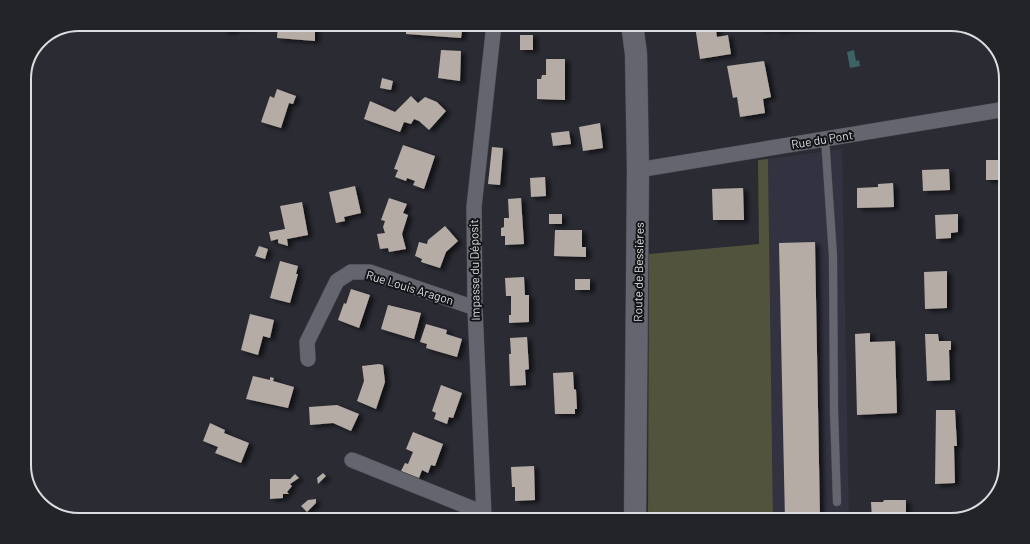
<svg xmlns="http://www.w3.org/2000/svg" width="1030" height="544" font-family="Barlow,sans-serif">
<defs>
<filter id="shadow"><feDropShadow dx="4.5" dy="2.5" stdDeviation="2" flood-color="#0009"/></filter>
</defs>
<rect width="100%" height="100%" fill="#2a2b33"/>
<polygon fill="#323240" points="842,149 849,520 773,520 768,159"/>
<polygon fill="#52533c" points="768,159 773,520 648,520 649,254 759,244 758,160"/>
<polygon fill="#3d6364" points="854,50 856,61 859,60 860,66 850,68 847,52"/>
<g fill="#b6aca6" filter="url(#shadow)">
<polygon points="223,24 248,24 248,28 236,27 233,31 223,31"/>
<polygon points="278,24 315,24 315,41 277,38"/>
<polygon points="406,24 463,24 461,38 406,34"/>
<polygon points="705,24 715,24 717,37 728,35 731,54 700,59 695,26"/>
<polygon points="760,24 814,24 814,26 776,31 775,28 761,30"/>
<rect x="520" y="35" width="13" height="15"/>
<polygon points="441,50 461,51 460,81 438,78"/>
<polygon points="546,59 565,59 565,100 537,99 537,79 541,79 542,75 546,75"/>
<polygon points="764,61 771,97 763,99 765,113 740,117 737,97 733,98 727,66"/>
<polygon points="382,78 393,81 391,90 380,88"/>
<polygon points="277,89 296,96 293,104 289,103 281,128 261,122 270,96 274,98"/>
<polygon points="411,96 418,103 425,97 437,102 446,111 429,130 419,121 414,119 411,124 404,122 400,132 364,119 370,101 395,112"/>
<polygon points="600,123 603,148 583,151 579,127"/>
<polygon points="569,131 571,144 553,146 551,133"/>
<polygon points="403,145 435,156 424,189 413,185 415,181 407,178 406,181 395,177 398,170 394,169"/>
<polygon points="492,147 503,148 500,185 488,184"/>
<rect x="986" y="160" width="20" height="20"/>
<polygon points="949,169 950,190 923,191 922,170"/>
<polygon points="545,177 546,196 531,197 530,178"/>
<polygon points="893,183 894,207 857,208 857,188 878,187 878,184"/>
<polygon points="355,186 361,213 344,217 345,221 336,223 329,192"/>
<polygon points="743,188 744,220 713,220 712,189"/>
<polygon points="389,198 407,204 403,213 408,215 402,234 406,249 389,252 388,248 380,249 377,234 385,233 383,227 385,221 381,220"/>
<polygon points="521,198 524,244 505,245 505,236 501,236 501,228 504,227 504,218 509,218 508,199"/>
<polygon points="302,202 308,235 287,239 288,246 278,243 278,239 271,241 269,232 285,229 280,206"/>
<rect x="549" y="214" width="13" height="10"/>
<polygon points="958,214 958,232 951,233 951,238 936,239 935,215"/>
<polygon points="445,226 458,241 446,252 440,268 421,262 422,259 415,256 419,242 427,244 428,240"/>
<polygon points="555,230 582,230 582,247 586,247 586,257 554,256"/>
<polygon points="815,242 820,518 839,518 839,520 785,520 779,243"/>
<polygon points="259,246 268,249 265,259 255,256"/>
<polygon points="280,261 298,266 296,274 298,274 290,303 270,298"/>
<polygon points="947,271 947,308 925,309 924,272"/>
<polygon points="524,277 525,295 529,295 529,322 509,323 509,315 511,315 511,296 506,296 505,278"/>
<rect x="575" y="279" width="15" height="11"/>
<polygon points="351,289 370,295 359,328 338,320 344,303 346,304"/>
<polygon points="388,305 421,313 414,339 381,329"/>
<polygon points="250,314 274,320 270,338 263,336 258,355 241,350"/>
<polygon points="426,324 447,330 446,334 462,339 457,357 426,348 427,344 420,342"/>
<polygon points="870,333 870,342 895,341 897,413 857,415 855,334"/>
<polygon points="925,334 938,334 939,341 951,341 951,350 949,350 950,380 927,381"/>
<polygon points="527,337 529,369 525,370 526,385 510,386 509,354 511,354 510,338"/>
<polygon points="379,364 383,365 385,382 376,409 357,401 364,381 362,366"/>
<polygon points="573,372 574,389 576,390 577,409 575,409 575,414 555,414 553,373"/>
<polygon points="253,376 270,380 270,377 274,378 273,381 294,387 288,408 246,399"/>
<polygon points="441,385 462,393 453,418 449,417 447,424 434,419 436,413 432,411"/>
<polygon points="337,405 359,414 351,431 333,423 310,425 309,407"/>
<polygon points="936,410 955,410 957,446 954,446 955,483 935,484"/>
<polygon points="210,423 225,430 224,433 249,443 241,463 215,453 218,447 203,441"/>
<polygon points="413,432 443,444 435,466 431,465 428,473 422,470 419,478 401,471 405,463 408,464 413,452 406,449"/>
<polygon points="534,466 535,500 515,501 515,487 512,487 511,467"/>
<polygon points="323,473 326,476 318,484 317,478"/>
<polygon points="295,474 299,478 290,484 292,486 287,492 289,494 283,494 283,498 270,499 270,479 290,479"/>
<polygon points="316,499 316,503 307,512 301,506 308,500"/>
<polygon points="884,500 906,500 906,520 872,520 871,502 883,502"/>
</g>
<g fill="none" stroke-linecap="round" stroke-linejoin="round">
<defs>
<polyline id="service" points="825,138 833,256 834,411 837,502"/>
<g id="minor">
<polyline points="638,170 1006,109"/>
<polyline points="308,359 307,342 337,281 351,272 370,272 475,308"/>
<polyline points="352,460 481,512 484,516"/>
<polyline points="486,520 484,516 475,308 474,207 494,24"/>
</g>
<polyline id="secondary" points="632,24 636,54 638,170 635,520"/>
</defs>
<use href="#service" stroke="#47474e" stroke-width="9"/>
<use href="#minor" stroke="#47474e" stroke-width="16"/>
<use href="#secondary" stroke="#47474e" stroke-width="23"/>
<use href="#service" stroke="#65656f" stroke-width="8"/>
<use href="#minor" stroke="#65656f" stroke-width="15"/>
<use href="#secondary" stroke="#65656f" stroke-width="22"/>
</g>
<g text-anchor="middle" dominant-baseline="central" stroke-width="4" stroke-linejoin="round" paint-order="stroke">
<g font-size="12" fill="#dbdbe0" stroke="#131417">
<text transform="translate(822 139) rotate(-9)">Rue du Pont</text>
<text transform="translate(474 270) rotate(-91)">Impasse du Déposit</text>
<text transform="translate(638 272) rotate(-89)">Route de Bessières</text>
<text transform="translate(410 287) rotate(17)">Rue Louis Aragon</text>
</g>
</g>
<path d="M0 0H1030V544H0ZM79 31H951A48 48 0 0 1 999 79V465A48 48 0 0 1 951 513H79A48 48 0 0 1 31 465V79A48 48 0 0 1 79 31Z" fill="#232427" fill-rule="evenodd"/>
<path fill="none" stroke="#dbdbe0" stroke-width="2" d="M79 31H951A48 48 0 0 1 999 79V465A48 48 0 0 1 951 513H79A48 48 0 0 1 31 465V79A48 48 0 0 1 79 31Z"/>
</svg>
